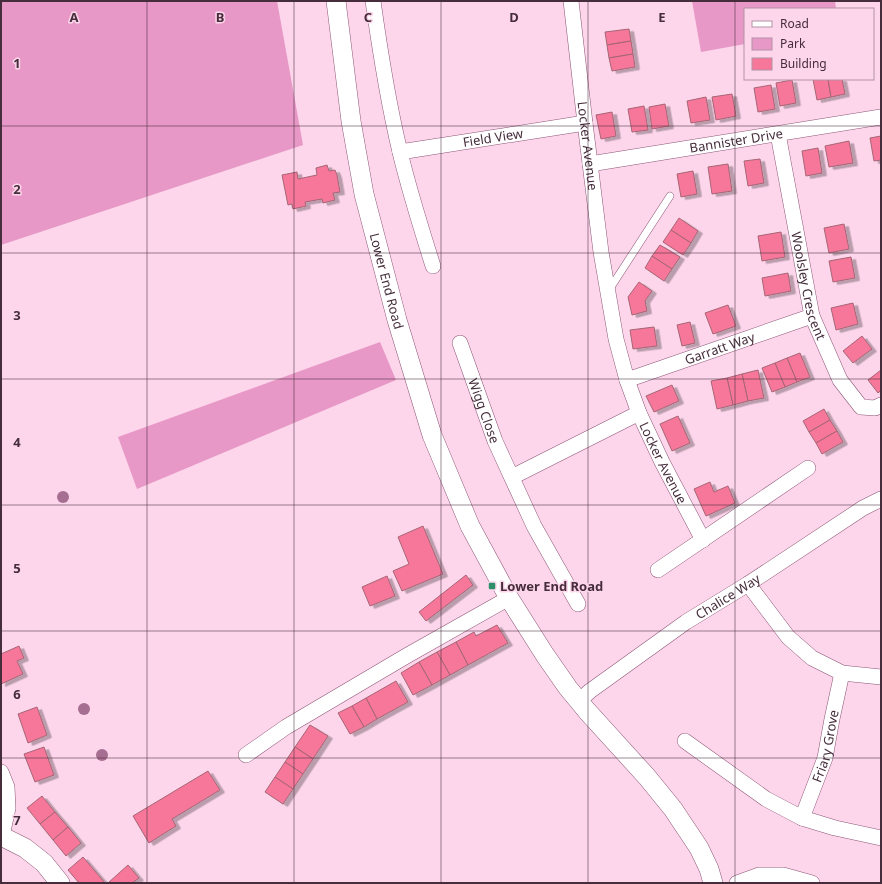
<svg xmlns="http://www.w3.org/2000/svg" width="882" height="884" font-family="'Noto Sans',sans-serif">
<defs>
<filter id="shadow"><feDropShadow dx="4.5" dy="2.5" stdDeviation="0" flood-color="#0004"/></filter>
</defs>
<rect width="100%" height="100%" fill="#fdd6eb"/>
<g fill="#e798c6">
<polygon points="1,1 277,1 303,145 1,245"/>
<polygon points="692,1 835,1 836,9 745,9 745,44 701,52"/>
<polygon points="380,342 396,380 137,489 118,437"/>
</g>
<g fill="#f6779a" stroke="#a56575" filter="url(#shadow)">
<polygon points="629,29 631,41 607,45 605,32"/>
<polygon points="631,41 633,54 609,58 607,45"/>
<polygon points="633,54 635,67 612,71 609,58"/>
<polygon points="813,79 828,79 831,97 817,100"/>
<polygon points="828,79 842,79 845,94 831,97"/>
<polygon points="792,80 796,103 780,106 776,83"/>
<polygon points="771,85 775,109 758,112 754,88"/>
<polygon points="732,94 736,116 716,120 712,97"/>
<polygon points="706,97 710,120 691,123 687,101"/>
<polygon points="665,104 669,126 652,129 649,107"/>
<polygon points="644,106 648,130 632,132 628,109"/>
<polygon points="612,112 616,136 601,139 596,115"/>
<polygon points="881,136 881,160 874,161 870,138"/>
<polygon points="849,141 853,163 829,167 825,146"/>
<polygon points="818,148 822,173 806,176 802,151"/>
<polygon points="760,159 764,183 748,186 744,161"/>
<polygon points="728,164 732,191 712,194 708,167"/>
<polygon points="327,165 329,171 335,170 337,175 340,192 333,193 335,200 323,203 322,199 305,202 306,206 293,209 292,204 288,205 282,175 297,172 298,179 317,175 316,168"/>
<polygon points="693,171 697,194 681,197 677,174"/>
<polygon points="679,218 698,231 691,243 671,230"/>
<polygon points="844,224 849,249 829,253 824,228"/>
<polygon points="671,230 691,243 683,255 663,242"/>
<polygon points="781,232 785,257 762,261 758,236"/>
<polygon points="660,245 680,257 672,269 652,256"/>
<polygon points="652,256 672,269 664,281 645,268"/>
<polygon points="851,257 855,278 833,282 829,261"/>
<polygon points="788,273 791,291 765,296 762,278"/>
<polygon points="639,282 652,291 645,301 647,311 632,315 628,297"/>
<polygon points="853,303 858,324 836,330 831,308"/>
<polygon points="728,305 736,326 713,334 705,313"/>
<polygon points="690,322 695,343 682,346 677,325"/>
<polygon points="654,327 657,346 633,349 630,330"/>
<polygon points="862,336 872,349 853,363 843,351"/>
<polygon points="800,353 810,377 797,382 787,358"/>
<polygon points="787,358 797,382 785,387 775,363"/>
<polygon points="775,363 785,387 772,392 762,368"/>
<polygon points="758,370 764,398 748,401 742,374"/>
<polygon points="881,370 881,390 878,393 868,380"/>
<polygon points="742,374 748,401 733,405 727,378"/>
<polygon points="727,378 733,405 717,409 711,381"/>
<polygon points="672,385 679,401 654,412 646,396"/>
<polygon points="824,409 830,420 809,432 803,421"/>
<polygon points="678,416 690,443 672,451 660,424"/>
<polygon points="830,420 837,431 816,443 809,432"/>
<polygon points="837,431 843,442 822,454 816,443"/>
<polygon points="710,482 714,492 728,486 735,503 706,516 694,489"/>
<polygon points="423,526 443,574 402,591 393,571 409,564 398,537"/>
<polygon points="466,575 473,585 426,621 419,612"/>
<polygon points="387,576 395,596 370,606 362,587"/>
<polygon points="497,625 508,643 468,665 456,642 474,632 476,636"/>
<polygon points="456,642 468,665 450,675 437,652"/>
<polygon points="19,646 24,658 17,661 23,674 1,684 1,654"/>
<polygon points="437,652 450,675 432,685 419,662"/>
<polygon points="419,662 432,685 413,695 401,673"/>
<polygon points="396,681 408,702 377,719 366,698"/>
<polygon points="366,698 377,719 364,727 352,706"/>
<polygon points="352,706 364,727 350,734 338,713"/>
<polygon points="37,707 47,735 28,743 18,714"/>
<polygon points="310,725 328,736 313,759 295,747"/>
<polygon points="44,747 54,775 35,782 24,754"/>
<polygon points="295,747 313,759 303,774 285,762"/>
<polygon points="285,762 303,774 293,789 275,777"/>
<polygon points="208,771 220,790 172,819 176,826 149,843 133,816"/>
<polygon points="275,777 293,789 283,804 265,792"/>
<polygon points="42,796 55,812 40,824 27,808"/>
<polygon points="55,812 68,827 53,840 40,824"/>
<polygon points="68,827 81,843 66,856 53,840"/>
<polygon points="83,857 105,883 79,883 68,870"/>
<polygon points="128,865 139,878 132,883 108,883"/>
</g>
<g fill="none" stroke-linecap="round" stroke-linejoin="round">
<defs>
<polyline id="service" points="609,290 670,196"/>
<g id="minor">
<path d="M373 1C380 51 388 102 400 152 409 190 421 228 433 266"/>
<path id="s1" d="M571 1 585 123 601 252 616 339 627 380 639 413 662 462 703 540"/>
<path id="s2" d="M778 134 812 316 840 380 861 407 875 408 881 405"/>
<path id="s3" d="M400 152 585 123"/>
<path id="s4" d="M590 164 881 117"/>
<path id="s5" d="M460 343 495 441 534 526 578 604"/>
<path id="s6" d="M627 380 812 316"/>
<polyline points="512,477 639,413"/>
<polyline points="658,570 808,468"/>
<polyline points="748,584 788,637 812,658 842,673 881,677"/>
<path id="s7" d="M579 701 590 691 686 622 748 584 863 508 881 499"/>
<polyline points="685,741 766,799 802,818 835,828 881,838"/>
<polyline points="246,755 286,727 408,655 509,598"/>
<polyline points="1,772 7,787 8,808 2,836"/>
<path id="s8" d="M802 818 825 758 832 719 842 673"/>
<polyline points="737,883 759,875 783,875 812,883"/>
</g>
<g id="tertiary">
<path id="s9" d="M336 1 351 121 364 194 397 320 432 435 470 526 509 598 545 655 568 688 587 711 647 777 673 809 699 848 709 869 713 883"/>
<polyline points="1,836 25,848 44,863 60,883"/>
</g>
</defs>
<use href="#service" stroke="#8d5677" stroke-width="8"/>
<use href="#minor" stroke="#8d5677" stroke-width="16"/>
<use href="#tertiary" stroke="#8d5677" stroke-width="20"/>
<use href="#service" stroke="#fff" stroke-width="7"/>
<use href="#minor" stroke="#fff" stroke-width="15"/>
<use href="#tertiary" stroke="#fff" stroke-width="19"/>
</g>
<g fill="#a66e90">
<circle cx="63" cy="497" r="6"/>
<circle cx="84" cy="709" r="6"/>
<circle cx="102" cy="755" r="6"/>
</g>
<path fill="none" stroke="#462d3b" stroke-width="1" stroke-opacity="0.55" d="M147 1V883M294 1V883M441 1V883M588 1V883M735 1V883M1 126H881M1 253H881M1 379H881M1 505H881M1 631H881M1 758H881"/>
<rect fill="#2d906b" stroke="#fdd6eb" stroke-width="1.5" x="488" y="582" width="8" height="8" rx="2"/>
<g text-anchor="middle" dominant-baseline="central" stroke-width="3" stroke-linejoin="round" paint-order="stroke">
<g font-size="13" fill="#462d3b" stroke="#fdd6eb">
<text stroke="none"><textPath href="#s3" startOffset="94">Field View</textPath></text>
<text stroke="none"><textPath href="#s4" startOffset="148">Bannister Drive</textPath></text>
<text stroke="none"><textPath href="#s1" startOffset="146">Locker Avenue</textPath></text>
<text stroke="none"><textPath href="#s9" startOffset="285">Lower End Road</textPath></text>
<text stroke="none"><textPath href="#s2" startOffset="155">Woolsley Crescent</textPath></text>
<text stroke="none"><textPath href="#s6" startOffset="98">Garratt Way</textPath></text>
<text stroke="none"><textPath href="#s5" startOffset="72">Wigg Close</textPath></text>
<text stroke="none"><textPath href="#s1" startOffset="474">Locker Avenue</textPath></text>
<text stroke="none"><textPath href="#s7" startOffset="182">Chalice Way</textPath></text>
<text stroke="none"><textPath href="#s8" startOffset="76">Friary Grove</textPath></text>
</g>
<g font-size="13" font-weight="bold" fill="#462d3b" stroke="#fdd6eb" text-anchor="start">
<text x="500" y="586">Lower End Road</text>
</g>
</g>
<g font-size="13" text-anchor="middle" font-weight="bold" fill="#462d3b" stroke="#fdd6eb" stroke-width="3" stroke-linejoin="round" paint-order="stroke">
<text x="74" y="22">A</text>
<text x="220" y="22">B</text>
<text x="368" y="22">C</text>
<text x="514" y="22">D</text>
<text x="662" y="22">E</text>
<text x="17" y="68">1</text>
<text x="17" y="194">2</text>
<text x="17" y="320">3</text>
<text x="17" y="447">4</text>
<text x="17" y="573">5</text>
<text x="17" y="699">6</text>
<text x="17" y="825">7</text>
</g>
<rect width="882" height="884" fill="none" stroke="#462d3b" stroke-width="4"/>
<rect x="744" y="8" width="130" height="72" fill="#fdd6eb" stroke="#b492a5"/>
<rect x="752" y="21" width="20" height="6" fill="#ffffff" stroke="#b492a5"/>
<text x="780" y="28" font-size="12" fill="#462d3b">Road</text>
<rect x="752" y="38" width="20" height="12" fill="#e798c6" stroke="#b492a5"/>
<text x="780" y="48" font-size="12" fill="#462d3b">Park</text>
<rect x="752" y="58" width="20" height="12" fill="#f6779a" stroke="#b492a5"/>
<text x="780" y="68" font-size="12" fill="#462d3b">Building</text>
</svg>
